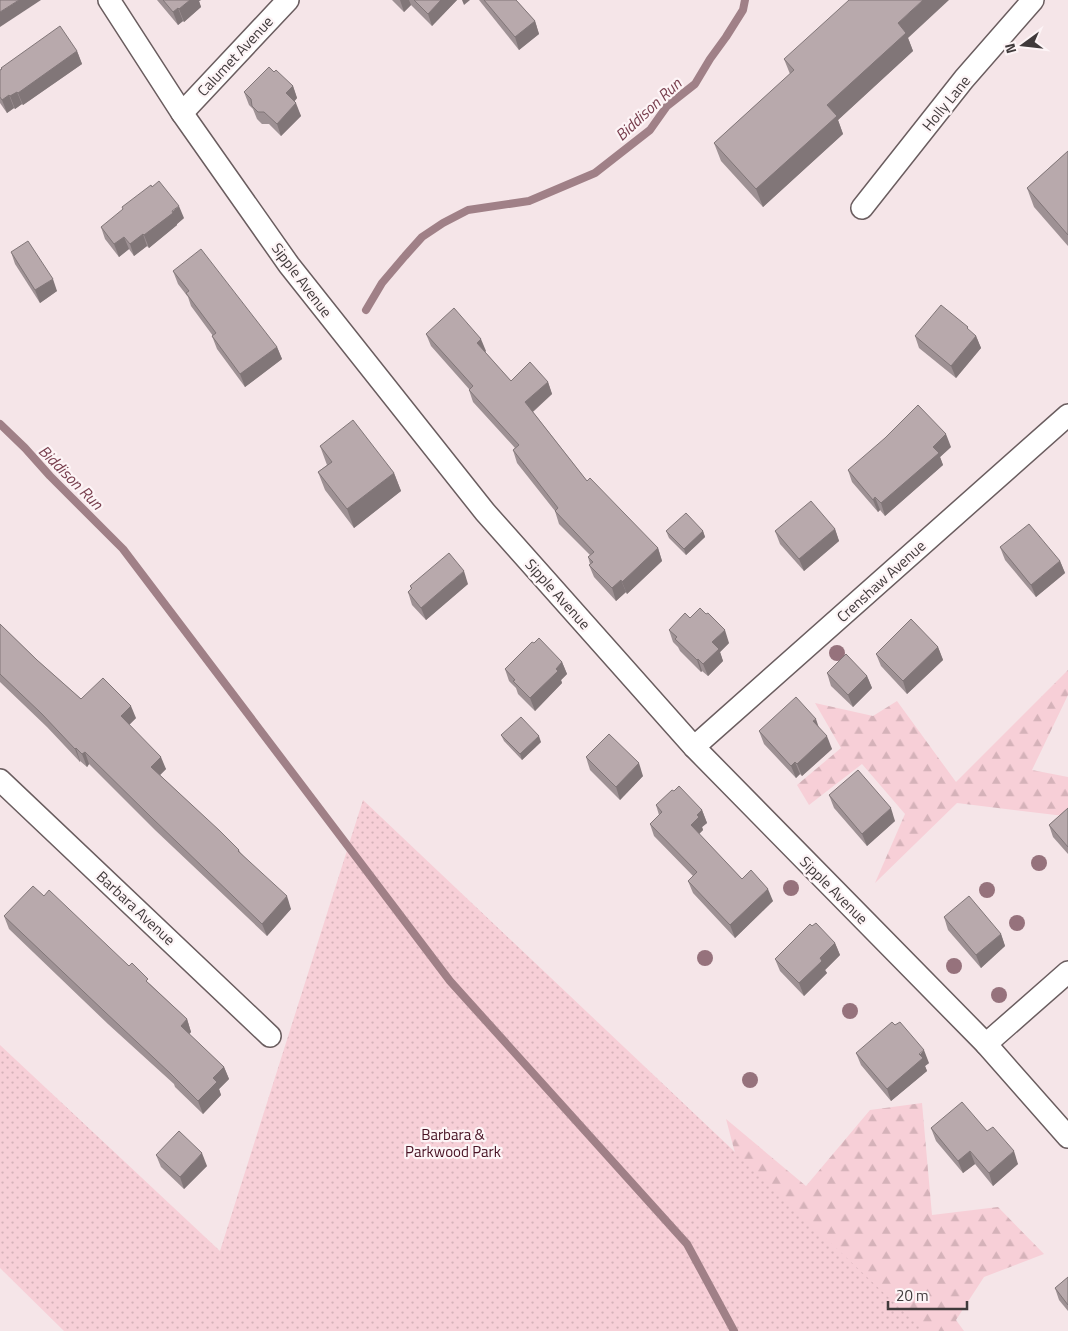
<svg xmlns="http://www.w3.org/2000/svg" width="1068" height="1331" font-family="'Titillium Web',sans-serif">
<defs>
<pattern id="forest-firs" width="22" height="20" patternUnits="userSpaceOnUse" patternTransform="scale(1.25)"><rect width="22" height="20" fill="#f7cfd7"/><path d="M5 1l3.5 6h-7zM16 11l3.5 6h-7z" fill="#d5b2b9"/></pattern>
<pattern id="park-dots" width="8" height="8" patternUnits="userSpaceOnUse" patternTransform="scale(1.25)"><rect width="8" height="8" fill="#f7cfd7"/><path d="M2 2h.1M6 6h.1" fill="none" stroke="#d5b2b9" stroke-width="1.8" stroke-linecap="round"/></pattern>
</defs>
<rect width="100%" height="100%" fill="#f5e5e8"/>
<g fill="url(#forest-firs)">
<polygon points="1068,670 1068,695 1032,770 1068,777 1068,811 1064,816 957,803 875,883 905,814 862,764 809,805 797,785 841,748 815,703 873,716 897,701 956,782"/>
<polygon points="922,1103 932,1215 998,1207 1044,1254 984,1277 956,1320 964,1331 782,1331 726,1119 806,1186 870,1110"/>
</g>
<polygon fill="url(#park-dots)" points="363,800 924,1331 64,1331 0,1268 0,1045 220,1251"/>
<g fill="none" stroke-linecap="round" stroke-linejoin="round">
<g stroke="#a08087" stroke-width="8">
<polyline points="366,310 382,283 405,256 422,237 443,223 468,210 529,201 595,173 650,130 667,106 695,84 710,59 726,37 743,10 745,0"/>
<polyline points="0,424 25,448 50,476 123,549 450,981 687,1244 734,1331"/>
</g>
<defs>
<g id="street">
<polyline points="109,0 182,113 289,265 485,512 694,747 986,1044 1068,1137"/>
<polyline points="182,113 288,0"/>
<polyline points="862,208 964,79 1033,0"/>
<polyline points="694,747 1068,415"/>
<polyline points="0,780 270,1036"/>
<polyline points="986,1044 1068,972"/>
</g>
</defs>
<use href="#street" stroke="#6a5d5f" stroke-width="24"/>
<use href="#street" stroke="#fff" stroke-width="21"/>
</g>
<g fill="#96727c">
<circle cx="837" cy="653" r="8"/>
<circle cx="1039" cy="863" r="8"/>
<circle cx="791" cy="888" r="8"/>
<circle cx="987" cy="890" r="8"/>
<circle cx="1017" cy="923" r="8"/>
<circle cx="705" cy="958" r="8"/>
<circle cx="954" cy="966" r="8"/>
<circle cx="999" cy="995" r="8"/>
<circle cx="850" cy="1011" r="8"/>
<circle cx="750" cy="1080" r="8"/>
</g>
<g fill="#9e9194">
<polygon points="157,0 201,0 199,1 201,7 184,22 183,21 178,25"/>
<polygon points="392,0 457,0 432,26 411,5 404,12"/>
<polygon points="479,0 516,0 535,21 539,34 519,50"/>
<polygon points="908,38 913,51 838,120 843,134 763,207 721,161 714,143 790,74 784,59"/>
<polygon points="77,51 82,64 23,105 22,104 15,109 14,108 7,113 0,103 0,70"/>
<polygon points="274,72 293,86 297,98 294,102 301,116 281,136 269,124 262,124 257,119 253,109 249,105 244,92"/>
<polygon points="1068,151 1068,246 1034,207 1027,188"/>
<polygon points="184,218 177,224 177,225 149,248 147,246 134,256 129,249 119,257 105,239 101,227"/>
<polygon points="11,252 57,291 40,303 15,264"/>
<polygon points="173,271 277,347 282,359 245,387 217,349 212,336 213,336 191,306 188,297 178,284"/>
<polygon points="426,334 486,351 485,352 511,381 548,382 552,394 533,412 587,481 658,548 662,561 627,594 626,592 616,601 594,577 589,565 590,564 588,557 590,555 559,524 555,511 517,463 513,450 515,448 473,402 469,390 469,389 431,346"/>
<polygon points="915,336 976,336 981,348 956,378 919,348"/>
<polygon points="320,446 394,473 401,491 354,528 325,490 318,472 327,465"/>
<polygon points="951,447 940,457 943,465 885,516 880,510 878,512 852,482 848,470"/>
<polygon points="835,529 839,541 804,571 780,544 775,531"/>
<polygon points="666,531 703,531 705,537 686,555 669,538"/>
<polygon points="1000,547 1060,561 1065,573 1036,597 1005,560"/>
<polygon points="468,584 426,620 412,605 408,592 411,589 410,586"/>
<polygon points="690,618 729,643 720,652 723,661 708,676 702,671 701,672 680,651 678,647 673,642 669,630"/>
<polygon points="0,624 37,660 81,699 136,718 129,725 166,769 160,775 239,850 240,852 291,909 267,936 155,830 89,764 87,767 80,761 80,762 47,727 0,682"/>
<polygon points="534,643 562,662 567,674 561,680 562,683 535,711 518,694 516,688 509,681 505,669"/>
<polygon points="938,647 943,660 907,694 881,666 876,654"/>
<polygon points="827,673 867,676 872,688 853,707 831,686"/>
<polygon points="819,728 832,749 802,776 800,774 796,778 764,744 759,731"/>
<polygon points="501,735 541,742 522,760 504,741"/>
<polygon points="586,757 643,776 620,800 590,770"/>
<polygon points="829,795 895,821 867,846 834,808"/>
<polygon points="656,805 702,810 707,823 702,827 703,830 699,834 742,879 773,901 735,938 693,893 688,881 693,876 654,836 650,824 659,815"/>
<polygon points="1068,808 1068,854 1053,837 1049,825"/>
<polygon points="44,896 150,984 187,1019 191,1032 189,1034 224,1067 229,1079 219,1089 221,1095 203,1114 175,1087 174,1084 108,1024 9,929 4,916"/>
<polygon points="944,917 1001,934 1005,946 981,968 948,930"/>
<polygon points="835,943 840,955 825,970 827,973 804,996 780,971 775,959"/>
<polygon points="856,1053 929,1063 925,1066 927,1071 891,1101 861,1065"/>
<polygon points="931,1128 987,1131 1018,1164 993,1186 975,1164 963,1173 936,1141"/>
<polygon points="156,1155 207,1166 184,1189 161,1167"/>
<polygon points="1068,1277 1068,1311 1059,1300 1055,1288"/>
</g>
<g fill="#817678">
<polygon points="19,0 41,0 0,27 0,12"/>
<polygon points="190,0 201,0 199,1 201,7 184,22 179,9"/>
<polygon points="400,0 409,0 411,5 404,12"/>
<polygon points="441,0 457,0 432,26 428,14"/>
<polygon points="462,0 470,0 464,5"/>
<polygon points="923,0 949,0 908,38 913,51 838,120 843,134 763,207 756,189 898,23"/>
<polygon points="178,8 183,21 178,25 173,12"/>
<polygon points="535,21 539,34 519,50 515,37"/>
<polygon points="77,51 82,64 23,105 18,93"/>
<polygon points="293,86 297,98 290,106 286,93"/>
<polygon points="17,92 22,104 15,109 10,96"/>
<polygon points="9,95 14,108 7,113 2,100"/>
<polygon points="296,103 301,116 281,136 277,124"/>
<polygon points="179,206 184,218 177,224 177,225 149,248 144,235"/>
<polygon points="143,234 147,246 134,256 130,244"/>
<polygon points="124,237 129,249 119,257 114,244"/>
<polygon points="53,279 57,291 40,303 35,290"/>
<polygon points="976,336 981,348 956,378 951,366"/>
<polygon points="481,339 486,351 482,355 477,343"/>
<polygon points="277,347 282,359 245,387 240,374"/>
<polygon points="548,382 552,394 530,414 525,402"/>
<polygon points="946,434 951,447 940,457 943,465 885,516 881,503 933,447"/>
<polygon points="394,473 401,491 354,528 347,509"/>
<polygon points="875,497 880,510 878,512 873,500"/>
<polygon points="835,529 839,541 804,571 799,559"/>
<polygon points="703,531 705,537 686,555 684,549"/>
<polygon points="658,548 662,561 627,594 622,582"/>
<polygon points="1060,561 1065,573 1036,597 1031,585"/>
<polygon points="464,571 468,584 426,620 421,608"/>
<polygon points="621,580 626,592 616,601 612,588"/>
<polygon points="725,630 729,643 720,652 723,661 708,676 703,664 712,642"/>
<polygon points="938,647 943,660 907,694 903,681"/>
<polygon points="698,659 702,671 701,672 697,660"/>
<polygon points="562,662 567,674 561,680 562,683 535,711 530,698"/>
<polygon points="867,676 872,688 853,707 848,695"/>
<polygon points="131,706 136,718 125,729 121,716"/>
<polygon points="816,719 820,731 813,721"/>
<polygon points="539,736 541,742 522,760 520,754"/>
<polygon points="827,736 832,749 802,776 797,764"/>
<polygon points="76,748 80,761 80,762 75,749"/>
<polygon points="85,752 89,764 87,767 82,754"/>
<polygon points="161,757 166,769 155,780 151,767"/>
<polygon points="795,762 800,774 796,778 791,766"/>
<polygon points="639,763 643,776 620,800 616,787"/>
<polygon points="891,808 895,821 867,846 862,834"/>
<polygon points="702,810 707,823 702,827 703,830 695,838 691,825 697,815"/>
<polygon points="768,889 773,901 735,938 730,925"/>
<polygon points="287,896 291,909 267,936 262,924"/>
<polygon points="1001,934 1005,946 981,968 976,955"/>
<polygon points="835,943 840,955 825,970 827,973 804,996 799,983 820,958"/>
<polygon points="187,1019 191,1032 185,1039 181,1026"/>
<polygon points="924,1050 929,1063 925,1066 927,1071 891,1101 887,1089"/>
<polygon points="224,1067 229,1079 219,1089 221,1095 203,1114 198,1101 213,1078"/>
<polygon points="970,1151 975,1164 963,1173 958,1161"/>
<polygon points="1014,1151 1018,1164 993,1186 989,1173"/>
<polygon points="202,1153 207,1166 184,1189 180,1177"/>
</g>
<g fill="#b8a9ac" stroke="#817678">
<polygon points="0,0 19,0 0,12"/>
<polygon points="163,0 190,0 179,9 178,8 173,12"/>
<polygon points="414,0 441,0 428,14"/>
<polygon points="484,0 516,0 535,21 515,37"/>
<polygon points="849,0 923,0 898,23 906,33 827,105 837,116 756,189 714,143 794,70 784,59"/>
<polygon points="60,26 77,51 18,93 17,92 10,96 9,95 2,100 0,97 0,70 2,69 1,68"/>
<polygon points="269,67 274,72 276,70 293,86 286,93 296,103 277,124 264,112 258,112 252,106 251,99 244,92"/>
<polygon points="1068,151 1068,235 1027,188"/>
<polygon points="159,181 179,206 172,211 173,213 144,235 143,234 130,244 124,237 114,244 101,227 123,209 122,207 151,185 152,187"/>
<polygon points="28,241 53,279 35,290 11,252"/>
<polygon points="201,249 277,347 240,374 212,336 216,333 186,293 189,291 173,271"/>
<polygon points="941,305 968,327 967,328 976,336 951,366 915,336"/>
<polygon points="454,308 481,339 477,343 511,381 530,362 548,382 525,402 587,481 590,478 658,548 622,582 621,580 612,588 589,565 593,562 588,557 594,552 555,511 558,508 513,450 519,445 469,390 473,386 426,334"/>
<polygon points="918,405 946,434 933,447 939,453 881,503 875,497 873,500 848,470 885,438"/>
<polygon points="353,420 394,473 347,509 318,472 332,462 320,446"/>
<polygon points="811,501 835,529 799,559 775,531"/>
<polygon points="686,513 703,531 684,549 666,531"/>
<polygon points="1029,524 1060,561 1031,585 1000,547"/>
<polygon points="449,553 464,571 421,608 408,592 412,588 410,586"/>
<polygon points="700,608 706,614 708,613 725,630 712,642 719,649 703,664 698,659 697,660 675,639 677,637 669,630 685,613 690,618"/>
<polygon points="911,619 938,647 903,681 876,654"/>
<polygon points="0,624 37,660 81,699 103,678 131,706 121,716 161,757 151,767 220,831 239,850 238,851 287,896 262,924 151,817 85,752 82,754 76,748 75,749 42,714 0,674"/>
<polygon points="539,638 562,662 556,669 558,671 530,698 513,681 515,680 505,669 532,642 534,643"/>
<polygon points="846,654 867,676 848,695 827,673"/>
<polygon points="796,697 816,719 813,721 827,736 797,764 795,762 791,766 759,731"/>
<polygon points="521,717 539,736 520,754 501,735"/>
<polygon points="609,734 639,763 616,787 586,757"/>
<polygon points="858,770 891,808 862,834 829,795"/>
<polygon points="679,786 702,810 697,815 699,817 691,825 742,879 751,870 768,889 730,925 688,881 697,872 650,824 662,812 656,805 672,790 674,791"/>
<polygon points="1068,808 1068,847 1049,825"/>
<polygon points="33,886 44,896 49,890 129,966 132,963 148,979 146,981 187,1019 181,1026 224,1067 213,1078 217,1082 198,1101 171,1074 104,1011 4,916"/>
<polygon points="969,896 1001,934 976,955 944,917"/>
<polygon points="816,923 835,943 820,958 822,961 799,983 775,959 810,924 812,926"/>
<polygon points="892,1022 895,1025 900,1022 924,1050 919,1054 923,1058 887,1089 856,1053"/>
<polygon points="962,1102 987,1131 993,1127 1014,1151 989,1173 970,1151 958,1161 931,1128"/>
<polygon points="179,1131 202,1153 180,1177 156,1155"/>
<polygon points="1068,1277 1068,1305 1055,1288"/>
</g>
<g text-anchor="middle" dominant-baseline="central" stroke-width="4.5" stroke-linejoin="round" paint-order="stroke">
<g font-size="15" fill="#403a3b" stroke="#fdf4f6">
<text transform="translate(235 56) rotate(-47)">Calumet Avenue</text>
<text transform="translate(946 103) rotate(-51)">Holly Lane</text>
<text transform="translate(302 280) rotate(53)">Sipple Avenue</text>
<text transform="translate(881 581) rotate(-42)">Crenshaw Avenue</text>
<text transform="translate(558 594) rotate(48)">Sipple Avenue</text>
<text transform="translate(834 890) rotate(45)">Sipple Avenue</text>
<text transform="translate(136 908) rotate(43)">Barbara Avenue</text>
</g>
<g font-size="15" fill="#481324" stroke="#fdf4f6">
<text x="453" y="1134">Barbara &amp;<tspan x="453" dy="17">Parkwood Park</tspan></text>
</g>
<g font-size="16" font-style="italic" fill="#793f4e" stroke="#fdf4f6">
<text transform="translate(648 109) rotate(-43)">Biddison Run</text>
<text transform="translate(71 477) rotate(45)">Biddison Run</text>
</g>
</g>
<g transform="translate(1023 45) rotate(255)" stroke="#fdf4f6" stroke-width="4" paint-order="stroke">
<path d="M0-4L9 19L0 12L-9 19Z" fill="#403a3b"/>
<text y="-8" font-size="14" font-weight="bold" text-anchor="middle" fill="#403a3b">N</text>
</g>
<path d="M888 1301v8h79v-8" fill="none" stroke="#403a3b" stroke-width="2.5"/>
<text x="896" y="1301" font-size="15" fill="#403a3b" stroke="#fdf4f6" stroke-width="4" paint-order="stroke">20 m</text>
</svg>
